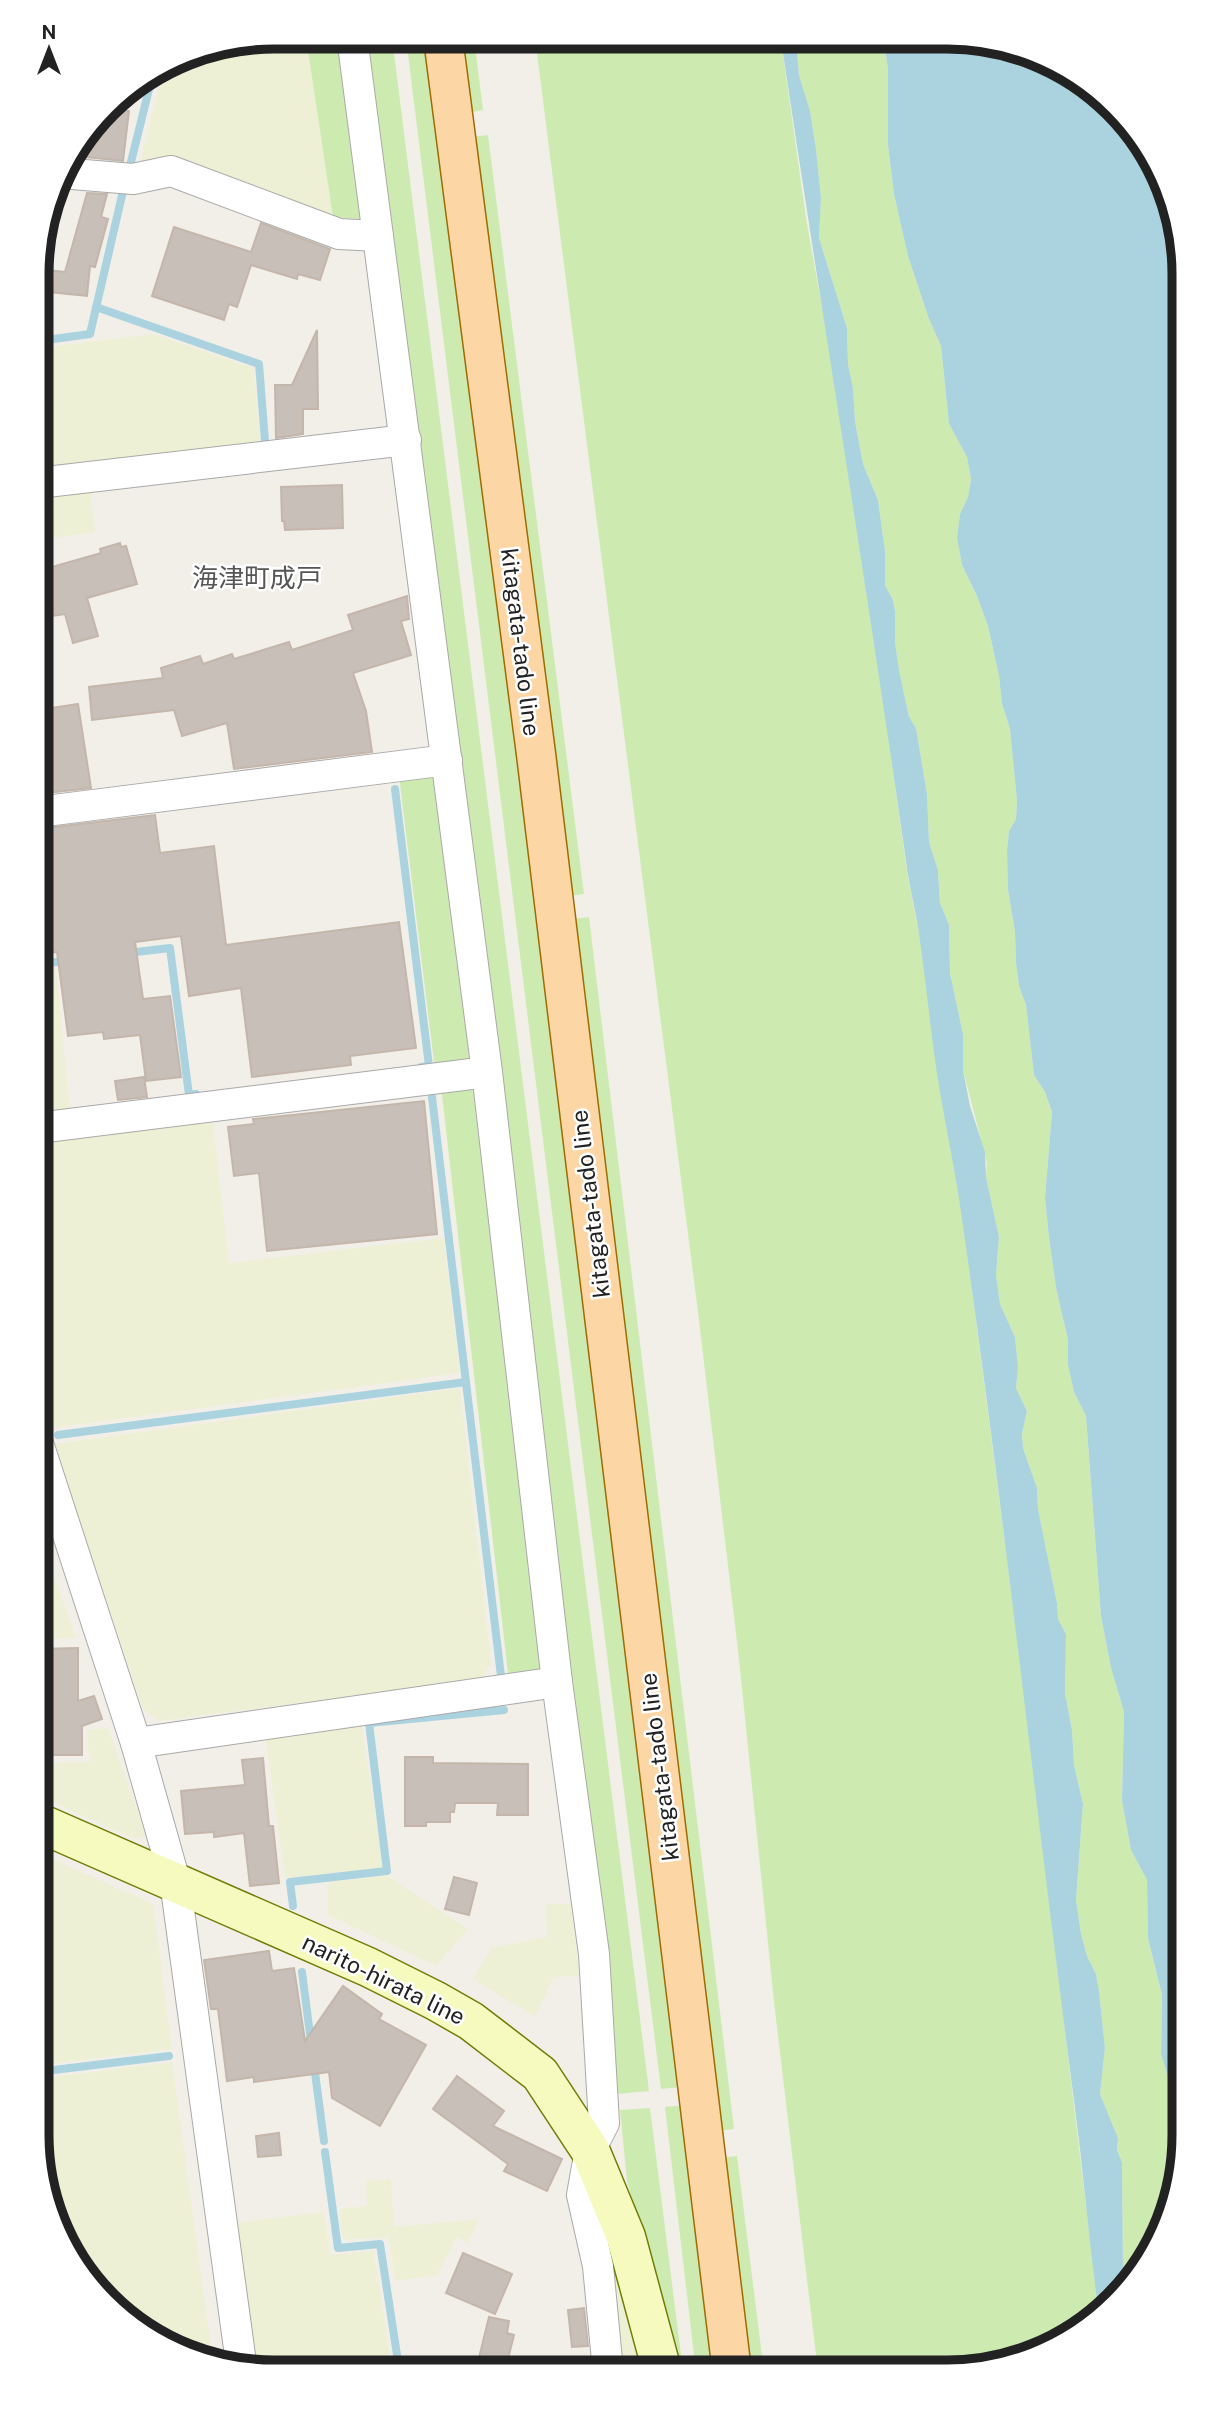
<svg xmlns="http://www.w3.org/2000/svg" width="1221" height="2409" font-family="'Public Sans','Noto Sans JP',sans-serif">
<rect width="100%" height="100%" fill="#f2efe9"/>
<g fill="#eef0d5">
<polygon points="274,37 306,37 333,217 139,168 164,66 183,55"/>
<polygon points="154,334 254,368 261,447 39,474 39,348"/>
<polygon points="90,490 95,532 38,540 38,496"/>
<polygon points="56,967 70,1112 38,1115 38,970"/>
<polygon points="212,1115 229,1263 444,1238 460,1373 51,1428 40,1390 38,1371 38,1137"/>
<polygon points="460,1388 491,1664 480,1680 159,1721 143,1709 54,1444"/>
<polygon points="37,1524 50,1565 76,1638 37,1639"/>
<polygon points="361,1720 383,1868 285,1878 265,1735"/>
<polygon points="108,1728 146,1836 134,1839 37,1795 37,1763 89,1762 87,1730"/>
<polygon points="37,1852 153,1904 172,2049 37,2065"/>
<polygon points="387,1876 468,1929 436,1966 328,1915 328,1882"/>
<polygon points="546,1904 571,1904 579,1976 554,1977 535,2017 473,1979 491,1948 547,1937"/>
<polygon points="172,2062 213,2362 183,2354 118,2314 49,2211 37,2135 37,2079"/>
<polygon points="391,2179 394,2227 479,2219 468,2243 457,2237 437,2275 395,2281 389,2237 343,2240 339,2209 367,2206 366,2181"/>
<polygon points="592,2192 618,2265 644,2371 620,2371"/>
<polygon points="324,2212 330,2255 374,2251 392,2369 266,2367 250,2352 233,2223"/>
</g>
<g fill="#cdebb0">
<polygon points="306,37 342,37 364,209 360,219 333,217"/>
<polygon points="363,37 392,37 649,2091 616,2094"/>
<polygon points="406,38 426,38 683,2087 661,2089"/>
<polygon points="457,38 474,38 483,110 467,113"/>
<polygon points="535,38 781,40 806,218 827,335 884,707 908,878 920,937 937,1071 963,1220 1025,1697 1099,2314 1079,2332 1023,2360 947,2372 818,2372 774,2002 739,1659 698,1312"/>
<polygon points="796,40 884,41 888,69 888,145 894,194 908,256 929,319 941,346 949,424 967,457 971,479 968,497 960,514 957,538 962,565 977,596 988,626 999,676 1002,704 1010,729 1017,801 1016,819 1009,831 1007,850 1008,890 1015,932 1016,963 1019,986 1026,1005 1034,1075 1045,1092 1052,1112 1045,1198 1049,1237 1056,1288 1068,1340 1068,1365 1074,1392 1086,1416 1101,1616 1111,1668 1124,1712 1122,1801 1131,1850 1147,1880 1148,1938 1162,1995 1161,2054 1176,2104 1178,2135 1183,2153 1166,2226 1135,2280 1127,2287 1123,2269 1122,2162 1117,2150 1118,2138 1100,2094 1105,2048 1099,1991 1096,1974 1087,1956 1081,1934 1076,1900 1083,1804 1074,1765 1072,1730 1065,1693 1066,1634 1058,1619 1057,1603 1038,1509 1037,1488 1023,1448 1022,1434 1027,1411 1016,1388 1018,1367 1015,1337 1000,1304 996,1275 999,1237 986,1177 987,1163 963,1070 963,1034 950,973 949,925 940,903 938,870 929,842 927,794 916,728 909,717 899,670 895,642 895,611 893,600 885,585 885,551 878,500 863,464 855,421 853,388 848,364 847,328 819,238 821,198 816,149 810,111 799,75"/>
<polygon points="488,135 584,894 568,896 470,137"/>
<polygon points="430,773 438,778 471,1057 463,1067 435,1070 399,776"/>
<polygon points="589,917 734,2129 718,2131 572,919"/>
<polygon points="441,1086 476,1087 545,1661 535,1679 509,1682"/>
<polygon points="684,2105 717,2372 696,2372 665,2107"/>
<polygon points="650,2108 683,2371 680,2371 627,2181 620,2110"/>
<polygon points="737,2156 764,2372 747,2372 720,2158"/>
</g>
<g fill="#aad3df">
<path d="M781 40H796L799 75 810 111 816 149 821 198 819 238 847 328 848 364 853 388 855 421 863 464 878 500 885 551V585L893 600 895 611V642L899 670 909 717 916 728 927 794 929 842 938 870 940 903 949 925 950 973 963 1034V1070L970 1106 985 1152 986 1177 999 1237 996 1275 1000 1304 1015 1337 1018 1367 1016 1388 1027 1411 1022 1434 1023 1448 1037 1488 1038 1509 1057 1603 1058 1619 1066 1634 1065 1693 1072 1730 1074 1765 1083 1804 1076 1900 1081 1934 1087 1956 1096 1974 1099 1991 1105 2048 1100 2094 1118 2138 1117 2150 1122 2162 1123 2269 1127 2287 1099 2314C1089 2245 1084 2176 1075 2108 1036 1814 1005 1519 963 1226 956 1173 944 1120 936 1067 930 1025 926 983 920 941 917 914 909 888 906 861 867 587 822 314 781 40Z"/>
<polygon points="884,41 993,41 1104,96 1172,198 1184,274 1183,2153 1178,2135 1176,2104 1161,2054 1162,1995 1148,1938 1147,1880 1131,1850 1122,1801 1124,1712 1111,1668 1101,1616 1086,1416 1074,1392 1068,1365 1068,1340 1056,1288 1049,1237 1045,1198 1052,1112 1045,1092 1034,1075 1026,1005 1019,986 1016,963 1015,932 1008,890 1007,850 1009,831 1016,819 1017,801 1010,729 1002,704 999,676 988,626 977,596 962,565 957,538 960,514 968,497 971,479 967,457 949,424 941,346 929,319 908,256 894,194 888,145 888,69"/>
</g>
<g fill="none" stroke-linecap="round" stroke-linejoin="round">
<g stroke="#aad3df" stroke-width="8">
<polyline points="130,166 153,73"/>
<polyline points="96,307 259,364 265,441"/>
<polyline points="39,341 90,334 123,191"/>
<polyline points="395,789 429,1066 421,1067"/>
<polyline points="128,953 170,948 189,1095 196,1094"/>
<polyline points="38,964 66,961"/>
<polyline points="432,1097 501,1676"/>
<polyline points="58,1435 466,1382"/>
<polyline points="293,1906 290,1882 387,1871 369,1723 504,1710"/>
<polyline points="302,1972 311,2042"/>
<polyline points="314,2065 324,2141"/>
<polyline points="37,2072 169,2056"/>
<polyline points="325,2152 338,2248 380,2244 399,2368"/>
</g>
</g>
<g fill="#c7bfb8" stroke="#c4b6ab" stroke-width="2">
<polygon points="108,108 129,111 123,161 86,157 89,132"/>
<polygon points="87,193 107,194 101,217 108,219 95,267 90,266 87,296 39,291 39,269 65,272"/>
<polygon points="261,223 330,249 320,280 298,274 297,279 251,265 237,307 229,304 224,320 152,296 174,227 251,252"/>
<polygon points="317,330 318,409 303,409 303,434 276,438 275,385 292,385"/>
<polygon points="342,485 343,528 285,530 284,521 282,521 281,487"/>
<polygon points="120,543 121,547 126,546 137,584 87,598 98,636 73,643 65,614 38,618 38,571 101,553 100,549"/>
<polygon points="407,596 409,619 401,621 411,655 353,673 366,711 372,752 234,769 227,723 182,736 174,710 92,720 89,687 163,678 161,668 200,656 203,664 232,654 234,659 289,642 292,650 353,630 348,615"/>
<polygon points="78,704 91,788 38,794 38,710"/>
<polygon points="155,815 160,853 214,846 226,945 399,922 416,1048 350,1056 351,1065 252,1077 241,988 189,996 181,936 135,942 143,999 170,996 181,1077 146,1081 140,1035 104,1039 103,1032 68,1036 57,952 38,954 38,829"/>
<polygon points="144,1077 147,1097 118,1100 115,1081"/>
<polygon points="424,1101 437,1234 267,1251 259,1173 234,1176 228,1127 254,1124 253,1119"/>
<polygon points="78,1648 78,1701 94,1696 102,1719 82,1726 82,1755 43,1755 42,1692 37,1692 37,1649"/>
<polygon points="405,1757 433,1757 433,1763 528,1764 528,1815 497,1815 498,1803 455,1803 454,1812 450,1812 450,1822 426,1822 426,1826 405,1826"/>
<polygon points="263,1758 269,1826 273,1826 279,1883 250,1886 244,1833 214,1837 214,1832 185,1834 181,1791 245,1785 242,1760"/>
<polygon points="454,1877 477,1883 469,1915 445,1909"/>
<polygon points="269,1951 272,1971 294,1968 305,2041 343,1986 382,2014 379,2019 426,2045 380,2126 332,2098 329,2072 254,2082 254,2077 227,2081 218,2009 211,2009 204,1960"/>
<polygon points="457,2076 504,2111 493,2126 562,2159 547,2191 504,2171 508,2164 433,2109"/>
<polygon points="279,2133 281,2155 258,2157 256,2136"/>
<polygon points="463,2253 512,2274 495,2314 446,2293"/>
<polygon points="584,2308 588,2346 572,2347 568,2310"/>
<polygon points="489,2317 509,2321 507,2333 514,2335 505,2371 477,2366"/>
</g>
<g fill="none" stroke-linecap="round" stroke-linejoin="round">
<defs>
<g id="street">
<polyline points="352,37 487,1072 557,1682 594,1954 604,2123 590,2150 582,2195 598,2266 608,2371"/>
<polyline points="60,173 133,179 171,171 339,234 378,236"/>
<polyline points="38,483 406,440"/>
<polyline points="38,812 447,760"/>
<polyline points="38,1128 487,1072"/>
<polyline points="37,1440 136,1743 175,1881 242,2370"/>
<polyline points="136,1743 557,1682"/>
</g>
<polyline id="secondary" points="37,1822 368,1967 436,2001 471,2021 540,2074 590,2150 626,2237 662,2371"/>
<polyline id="primary" points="443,38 536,754 732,2372"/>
</defs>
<use href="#street" stroke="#a9a9a9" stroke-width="32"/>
<use href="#secondary" stroke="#707d05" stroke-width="41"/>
<use href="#primary" stroke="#a06b00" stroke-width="41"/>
<use href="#street" stroke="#fff" stroke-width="30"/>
<use href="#secondary" stroke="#f7fabf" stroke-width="38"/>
<use href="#primary" stroke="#fcd6a4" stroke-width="38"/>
</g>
<g text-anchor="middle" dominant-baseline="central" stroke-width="5" stroke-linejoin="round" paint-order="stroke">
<g font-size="23" fill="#222" stroke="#fff">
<text transform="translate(521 642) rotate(83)">kitagata-tado line</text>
<text transform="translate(590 1204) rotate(-97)">kitagata-tado line</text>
<text transform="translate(659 1767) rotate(-97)">kitagata-tado line</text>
<text transform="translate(384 1979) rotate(26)">narito-hirata line</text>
</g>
<g font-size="26" fill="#555" stroke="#fff">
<text x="257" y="577">海津町成戸</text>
</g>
</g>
<path d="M0 0H1221V2409H0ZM274 49H947A225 225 0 0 1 1172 274V2135A225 225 0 0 1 947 2360H274A225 225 0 0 1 49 2135V274A225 225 0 0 1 274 49Z" fill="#fff" fill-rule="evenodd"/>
<path fill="none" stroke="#222" stroke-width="9" d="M274 49H947A225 225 0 0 1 1172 274V2135A225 225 0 0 1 947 2360H274A225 225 0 0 1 49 2135V274A225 225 0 0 1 274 49Z"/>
<g transform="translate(49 49)" stroke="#ffffff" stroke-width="5" paint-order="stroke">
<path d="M0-5L12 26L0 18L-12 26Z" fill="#222222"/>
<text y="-10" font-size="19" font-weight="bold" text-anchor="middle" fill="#222222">N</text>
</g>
</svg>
